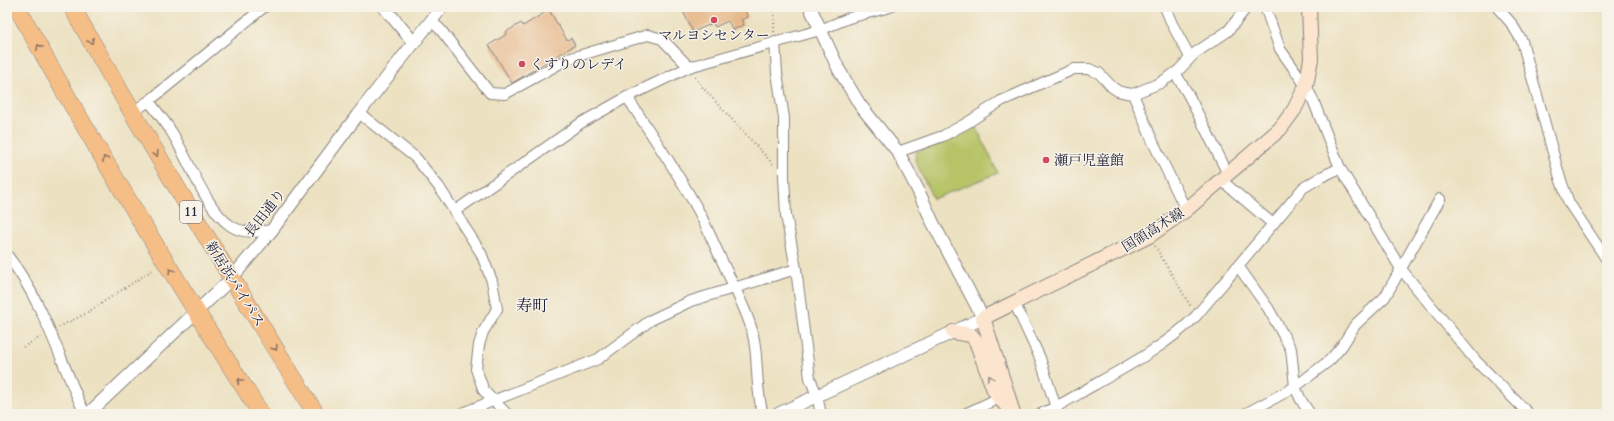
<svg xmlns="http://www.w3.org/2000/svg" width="1614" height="421" font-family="Cardo,'Noto Serif JP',serif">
<rect width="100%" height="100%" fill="#f7f3e8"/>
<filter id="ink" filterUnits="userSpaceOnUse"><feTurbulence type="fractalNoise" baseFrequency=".025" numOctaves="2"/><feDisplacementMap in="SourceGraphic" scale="8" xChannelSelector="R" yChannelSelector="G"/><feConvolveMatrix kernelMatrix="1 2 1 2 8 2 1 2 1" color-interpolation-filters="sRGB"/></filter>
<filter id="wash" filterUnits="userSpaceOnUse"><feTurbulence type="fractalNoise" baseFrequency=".012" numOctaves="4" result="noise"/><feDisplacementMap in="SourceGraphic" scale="16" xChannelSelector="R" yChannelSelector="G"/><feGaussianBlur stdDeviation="0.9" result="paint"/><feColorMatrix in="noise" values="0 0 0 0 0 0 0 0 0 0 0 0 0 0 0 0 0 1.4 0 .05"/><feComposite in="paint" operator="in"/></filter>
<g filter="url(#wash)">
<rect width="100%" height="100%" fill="#ece1c1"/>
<polygon fill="#b6c366" stroke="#6c7250" points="975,124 998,173 933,199 915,160 916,152 938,144"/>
<g id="blocks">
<g fill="#e7b98d">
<polygon points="681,7 755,7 745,11 748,17 741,20 744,25 733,30 728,21 715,27 713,23 693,32"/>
<polygon points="549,10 567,40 571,38 575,45 512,83 489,45 507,34 506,32 521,23 523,26"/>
</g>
</g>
</g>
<g filter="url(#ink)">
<use href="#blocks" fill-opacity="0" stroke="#87827e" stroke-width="1"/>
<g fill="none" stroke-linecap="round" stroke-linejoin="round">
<defs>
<g id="minor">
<polyline points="1165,7 1172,24 1190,57"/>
<polyline points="1265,7 1280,49 1306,86 1313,100 1340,168 1401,269 1476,361 1529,414"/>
<polyline points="1497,7 1511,23 1522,41 1560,178 1569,203 1607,260"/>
<polyline points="431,21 440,29 490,93 505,94 568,59 648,35 662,39 689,67"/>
<polyline points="775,42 777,73 784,118 784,176 786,215 796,269 810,378 817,396 821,414"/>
<polyline points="1175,73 1188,94 1228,174"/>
<polyline points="1133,94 1153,142 1186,210"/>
<path d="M627 97C651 134 677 171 698 210 707 227 714 245 723 263 732 283 743 303 750 324 760 353 754 385 763 414"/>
<path d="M149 101C156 111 165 121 171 131 187 156 206 210 231 226 243 234 258 232 272 230"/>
<polyline points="131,113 149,101 264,7"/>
<polyline points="359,113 416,158 439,187 481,253 492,281 497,309 483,332 479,345 476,369 484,391 507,414"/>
<polyline points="898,152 943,136 967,123 1001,101 1074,69 1089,69 1099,73 1112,87 1118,91 1126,93 1133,94 1160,83 1178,71 1195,53 1228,31 1247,7"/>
<polyline points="1221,180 1273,224"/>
<polyline points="455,211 581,123 627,97 689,67 820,30 849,18 890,7"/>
<path d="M7 255C44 302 60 361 85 414"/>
<polyline points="1238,266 1268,308 1291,349 1295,387 1301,400 1310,414"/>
<polyline points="1014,302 1040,358 1058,414"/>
<polyline points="460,414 598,359 651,320 691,301 796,269"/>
<polyline points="965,414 999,398"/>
<path d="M1040 414C1059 407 1076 395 1094 385 1130 365 1167 345 1196 316L1303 188 1321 177 1340 168"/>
<polyline points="1245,414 1295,387 1330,360 1342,346 1355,325 1385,297 1440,199"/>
</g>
<g id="tertiary">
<polyline points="384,7 414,43"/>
<polyline points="88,414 231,279 272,230 359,113 442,7"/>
<polyline points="778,414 983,318 933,223 917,188 898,152 860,105 839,70 810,7"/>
</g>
<g id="secondary">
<polyline points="953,332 971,335 976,341 994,390 999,398 1011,410"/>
<polyline points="1013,414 1008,396 983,318 1149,236 1186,210 1280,129 1294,110 1306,86 1311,59 1309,7"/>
</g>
<g id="trunk">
<path d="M17 7C93 146 176 281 261 414"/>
<path d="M72 7C149 145 232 280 316 414"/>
</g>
</defs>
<use href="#minor" stroke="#87827e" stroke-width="12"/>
<use href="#tertiary" stroke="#87827e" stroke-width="14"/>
<use href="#secondary" stroke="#87827e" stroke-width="16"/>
<use href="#trunk" stroke="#87827e" stroke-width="18"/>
<g stroke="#87827e" stroke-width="2" stroke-dasharray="1 3" stroke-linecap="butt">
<polyline points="774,32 775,7"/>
<polyline points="695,77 703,88 773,164"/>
<polyline points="1155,246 1191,307"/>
<polyline points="59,327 85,314 154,269"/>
<polyline points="23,347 41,337"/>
</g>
<use href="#minor" stroke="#fff" stroke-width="10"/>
<use href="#tertiary" stroke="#fff" stroke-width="12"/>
<use href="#secondary" stroke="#fbe5cf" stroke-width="14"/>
<use href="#trunk" stroke="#f6be87" stroke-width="17"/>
</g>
<defs><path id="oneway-chevron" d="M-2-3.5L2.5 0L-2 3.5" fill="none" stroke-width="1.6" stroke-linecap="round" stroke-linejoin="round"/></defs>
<g stroke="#8c7061">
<use href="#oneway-chevron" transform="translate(91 41) rotate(61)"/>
<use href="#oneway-chevron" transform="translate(39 47) rotate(-119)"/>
<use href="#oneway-chevron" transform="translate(156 154) rotate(59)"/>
<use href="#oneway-chevron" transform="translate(105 159) rotate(-120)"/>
<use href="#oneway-chevron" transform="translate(171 271) rotate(-122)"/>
<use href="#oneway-chevron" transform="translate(275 348) rotate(58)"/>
<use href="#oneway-chevron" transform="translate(240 381) rotate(-123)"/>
</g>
<use stroke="#998d8c" href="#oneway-chevron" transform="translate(990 378) rotate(-111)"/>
</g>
<g fill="#d1495b" stroke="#f7f3e8" stroke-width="1.5">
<circle cx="714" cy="20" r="4"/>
<circle cx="522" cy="64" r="4"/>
<circle cx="1046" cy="160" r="4"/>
</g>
<g text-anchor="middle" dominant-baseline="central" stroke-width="3" stroke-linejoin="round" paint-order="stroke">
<rect fill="#f7f3e8" stroke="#62616f" stroke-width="1" x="180" y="201" width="22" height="22" rx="3"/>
<g font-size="13" font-weight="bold" fill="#22223b">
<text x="191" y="212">11</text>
</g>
<g font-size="14" fill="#22223b" stroke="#f7f3e8" text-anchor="start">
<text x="714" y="35" text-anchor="middle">マルヨシセンター</text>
<text x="530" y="64">くすりのレデイ</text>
<text x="1054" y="160">瀬戸児童館</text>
</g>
<g font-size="14" fill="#22223b" stroke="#f7f3e8">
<text transform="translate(265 213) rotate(-52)">長田通り</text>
<text transform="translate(1153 230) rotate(-32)">国領高木線</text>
<text transform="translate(235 284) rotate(58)">新居浜バイパス</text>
</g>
<g font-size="16" fill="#22223b" stroke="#f7f3e8">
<text x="532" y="306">寿町</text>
</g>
</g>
<rect width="1614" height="421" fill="none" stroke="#f7f3e8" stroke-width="24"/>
</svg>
